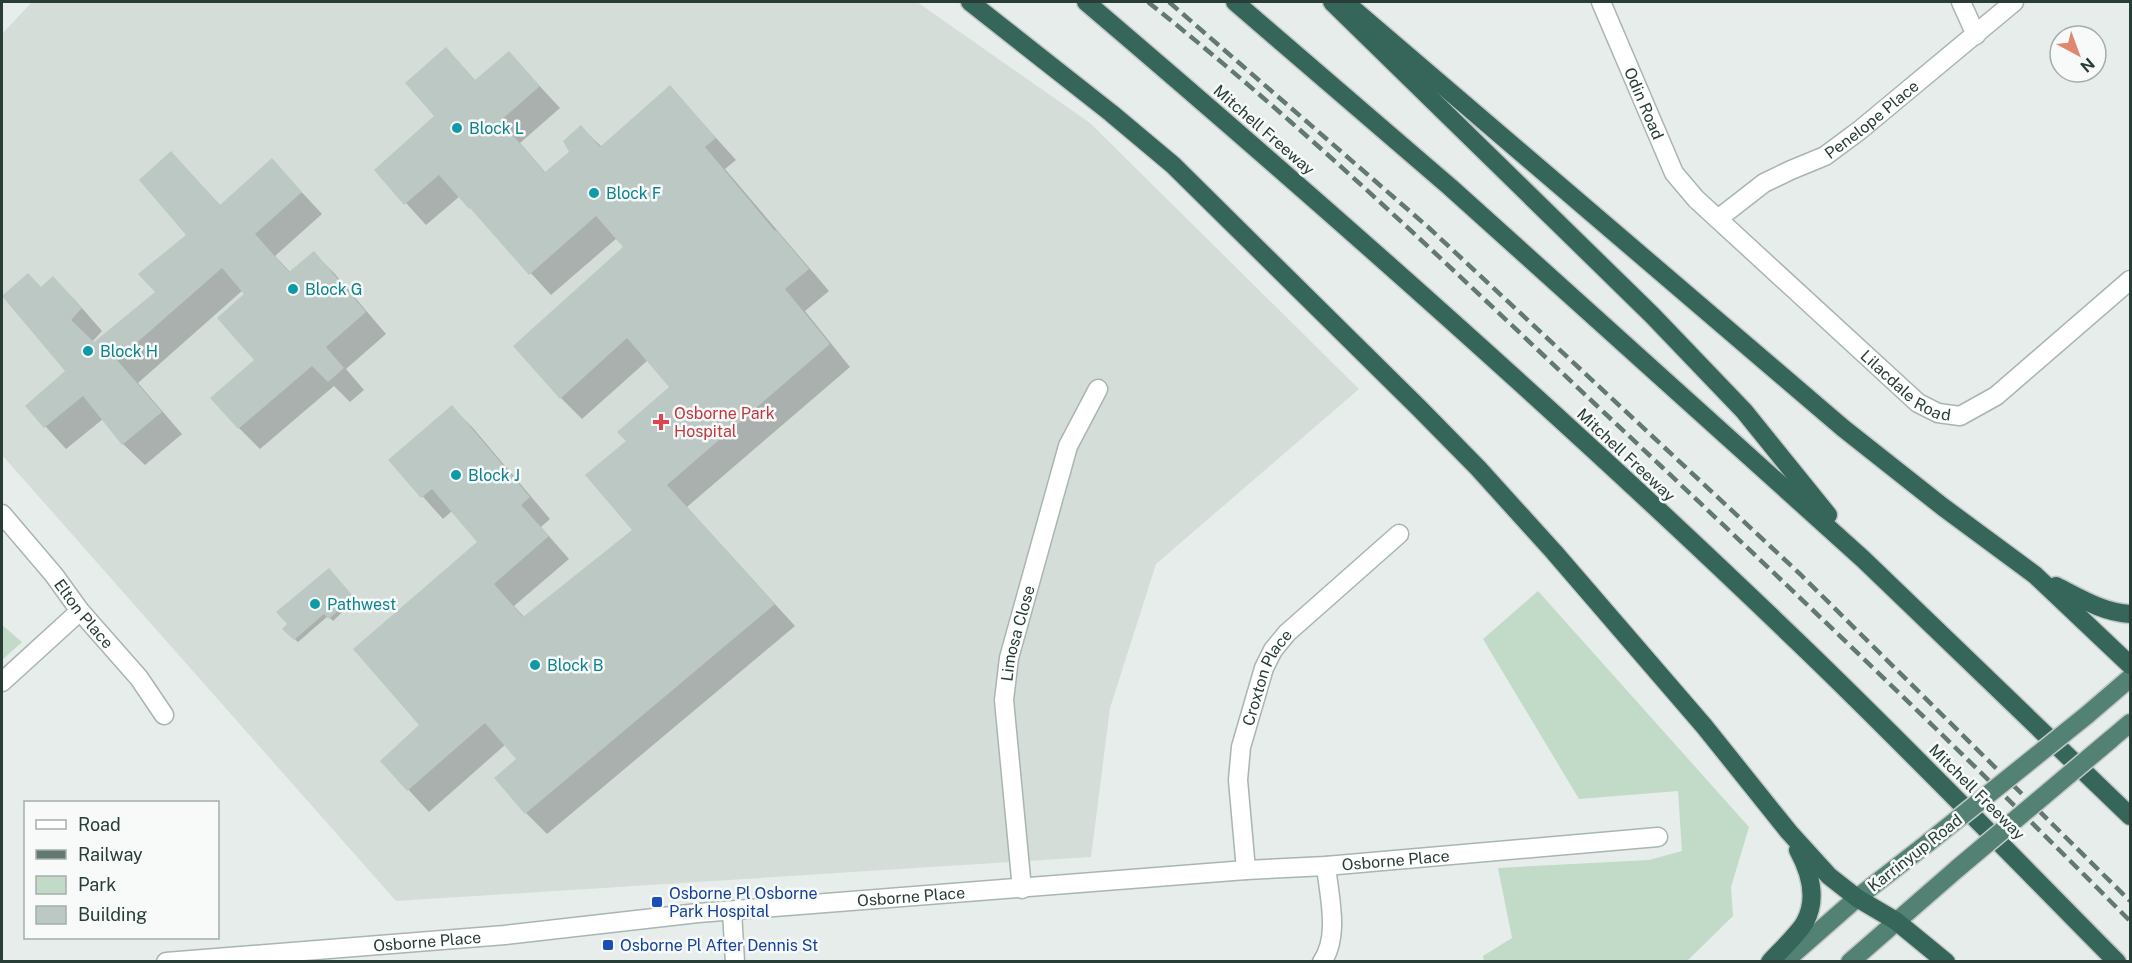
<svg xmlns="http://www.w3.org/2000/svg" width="2132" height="963" font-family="'Public Sans',sans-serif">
<rect width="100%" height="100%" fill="#e6edea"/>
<polygon fill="#d5ddd9" points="32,2 917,2 1090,123 1359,389 1156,564 1110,708 1091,857 396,901 2,455 2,34"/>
<g fill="#c2dbc8">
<polygon points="1538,591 1749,827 1731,887 1733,916 1687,961 1484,961 1483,956 1512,938 1498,868 1649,860 1682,851 1678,791 1579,799 1483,639"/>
<polygon points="2,625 22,642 2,660"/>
</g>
<g fill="#0003">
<polygon points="446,49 476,81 509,53 560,108 520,143 546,173 570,153 581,127 602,147 670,87 736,160 725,169 829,291 805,311 850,367 687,507 795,626 547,834 526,813 518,759 505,745 429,812 382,761 421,725 479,543 452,511 443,519 390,460 452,407 473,428 550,519 541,527 569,559 514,606 525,618 634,530 628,441 671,387 648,360 582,419 561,398 625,247 617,238 551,295 460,196 426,225 376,170 436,116"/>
<polygon points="171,153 221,206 272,160 322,214 275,256 291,273 314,253 335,274 386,334 346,369 364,390 350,402 334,386 260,449 239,428 256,360 247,294 243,290 138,383 182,434 145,465 123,444 103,419 66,449 27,406 67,371 42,289 53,279 75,300 102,331 92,342 94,344 157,292 188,235"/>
<polygon points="329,570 355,600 333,621 328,616 298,642 284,629"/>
</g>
<g fill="#bcc8c3">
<polygon points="446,47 475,80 509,51 540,86 500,121 545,172 569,152 563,141 581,125 600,147 670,85 716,138 705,147 775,231 776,230 809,269 785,289 830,344 667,485 775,604 525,814 494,778 516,759 485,723 407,791 380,761 419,725 353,649 477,542 432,489 421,498 388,460 452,405 530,497 521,505 549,536 494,584 523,617 632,530 585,475 626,441 617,432 669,387 627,338 560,399 513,346 623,247 596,216 529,275 470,208 469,209 439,175 404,205 374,170 434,116 405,83"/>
<polygon points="171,151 220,205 272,158 302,192 255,234 289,272 314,251 366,312 326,347 344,368 328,382 312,366 238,429 210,398 254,360 217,318 244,294 222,268 117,360 162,412 122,445 83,396 44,428 25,406 65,371 2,296 28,273 41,287 53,276 82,308 71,320 94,342 155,292 138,274 186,235 139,180"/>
<polygon points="329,568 353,596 329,619 324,614 294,640 282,629 287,624 276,612"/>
</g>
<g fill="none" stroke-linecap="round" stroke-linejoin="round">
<defs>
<g id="minor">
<path id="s1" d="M1601 2 1674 173 1696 199 1918 403 1938 413 1960 416 1996 396 2130 280"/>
<polyline points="1961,2 1976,35"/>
<path id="s2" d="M1719 218 1764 183 1791 170 1825 156 1860 130 2014 2"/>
<path id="s3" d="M2 514 54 575 80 611 139 678 164 715"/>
<polyline points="2,682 80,611"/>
<path id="s4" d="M1246 870 1238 780 1241 747 1264 668 1273 650 1287 633 1399 534"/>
<path id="s5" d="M1022 889 1004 700 1009 658 1068 446 1098 389"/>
<polyline points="732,911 735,962"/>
<path id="s6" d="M166 962 505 935 698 913 1246 870 1326 866 1658 837"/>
<path d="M1322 962C1340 936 1329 896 1326 866"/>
</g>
<g id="trunk">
<polyline points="2087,715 2130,678"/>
<polyline points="2110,740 2130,723"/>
<polyline points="1784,962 1857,898 1929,842"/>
<polyline points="1850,962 1958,868"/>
</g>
<g id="motorway">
<polyline points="970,2 1111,113 1173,165 1419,408 1478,468 1554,552 1704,726 1789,832 1829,876 1857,898 1896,921 1946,962"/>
<path d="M1086 2C1330 210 1571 423 1802 646 1909 749 2012 856 2117 962"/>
<polyline points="1235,2 1450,187 1863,559 2130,816"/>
<polyline points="1332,2 1652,315 1744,411 1828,515"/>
<polyline points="1345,2 1843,428 1943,507 2035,575 2130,665"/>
<path d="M2056 586C2080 598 2102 612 2130 614"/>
<path d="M1770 962C1779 952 1800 932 1805 922 1818 898 1810 872 1798 850"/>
</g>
</defs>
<use href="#minor" stroke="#a9b5b0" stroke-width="21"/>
<use href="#trunk" stroke="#c3c9c7" stroke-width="21"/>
<use href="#motorway" stroke="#c3c9c7" stroke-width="21"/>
<use href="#minor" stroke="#fff" stroke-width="18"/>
<use href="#trunk" stroke="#538275" stroke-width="18"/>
<use href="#motorway" stroke="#36665a" stroke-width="18"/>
<g stroke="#627972" stroke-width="4.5" stroke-dasharray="12 6" stroke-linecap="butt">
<path d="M1148 2C1305 127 1450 267 1595 404 1776 574 1956 745 2130 921"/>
<polyline points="1169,2 1428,227 1800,574 2130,901"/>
</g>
<defs>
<g id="trunk-bridge">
<polyline points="1929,842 2087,715"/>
<polyline points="1958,868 2110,740"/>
</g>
</defs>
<use href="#trunk-bridge" stroke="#c3c9c7" stroke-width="21" stroke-linecap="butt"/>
<use href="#trunk-bridge" stroke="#538275" stroke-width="18"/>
</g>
<g fill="#0f9aa8" stroke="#f7faf8" stroke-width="2">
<circle cx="457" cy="128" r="6"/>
<circle cx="594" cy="193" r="6"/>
<circle cx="293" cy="289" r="6"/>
<circle cx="88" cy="351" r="6"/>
<circle cx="456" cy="475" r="6"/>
<circle cx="315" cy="604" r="6"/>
<circle cx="535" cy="665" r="6"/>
</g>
<path fill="#e0444e" stroke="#f7faf8" stroke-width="2" d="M658 413h6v6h6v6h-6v6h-6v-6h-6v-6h6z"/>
<g fill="#1a4fb4" stroke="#f7faf8" stroke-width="2">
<rect x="651" y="896" width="12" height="12" rx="3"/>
<rect x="602" y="939" width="12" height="12" rx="3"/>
</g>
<g text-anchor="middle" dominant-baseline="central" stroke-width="5" stroke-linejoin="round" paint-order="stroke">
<g font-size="16" fill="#273d36" stroke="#f7faf8">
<text stroke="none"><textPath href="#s1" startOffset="110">Odin Road</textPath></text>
<text stroke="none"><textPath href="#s2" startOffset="183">Penelope Place</textPath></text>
<text transform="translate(1264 130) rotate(41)">Mitchell Freeway</text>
<text stroke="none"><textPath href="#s1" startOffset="502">Lilacdale Road</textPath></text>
<text transform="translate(1626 455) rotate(43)">Mitchell Freeway</text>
<text stroke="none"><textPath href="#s3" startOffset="129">Elton Place</textPath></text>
<text stroke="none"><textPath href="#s5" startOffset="258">Limosa Close</textPath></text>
<text stroke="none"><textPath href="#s4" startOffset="198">Croxton Place</textPath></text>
<text transform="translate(1977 792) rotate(45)">Mitchell Freeway</text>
<text transform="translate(1915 853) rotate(-38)">Karrinyup Road</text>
<text stroke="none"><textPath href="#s6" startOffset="1234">Osborne Place</textPath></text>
<text stroke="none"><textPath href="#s6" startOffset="748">Osborne Place</textPath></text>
<text stroke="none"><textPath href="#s6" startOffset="262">Osborne Place</textPath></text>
</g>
<g font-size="16" fill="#0d838f" stroke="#f7faf8" text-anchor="start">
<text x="469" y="128">Block L</text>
<text x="606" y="193">Block F</text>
<text x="305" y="289">Block G</text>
<text x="100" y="351">Block H</text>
<text x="468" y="475">Block J</text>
<text x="327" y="604">Pathwest</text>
<text x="547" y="665">Block B</text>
</g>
<g font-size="16" fill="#be3a42" stroke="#f7faf8" text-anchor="start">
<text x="674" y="413">Osborne Park<tspan x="674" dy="18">Hospital</tspan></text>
</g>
<g font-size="16" fill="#164399" stroke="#f7faf8" text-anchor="start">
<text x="669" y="893">Osborne Pl Osborne<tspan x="669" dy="18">Park Hospital</tspan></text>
<text x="620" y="945">Osborne Pl After Dennis St</text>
</g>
</g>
<rect width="2132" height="963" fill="none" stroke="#273d36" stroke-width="6"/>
<rect x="24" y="801" width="195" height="138" fill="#f7faf8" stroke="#a4aeaa" stroke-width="1.5"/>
<rect x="36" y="820" width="30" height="9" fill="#ffffff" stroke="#a4aeaa" stroke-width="1.5"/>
<text x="78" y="831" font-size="18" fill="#273d36">Road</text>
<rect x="36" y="850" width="30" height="9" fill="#627972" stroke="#a4aeaa" stroke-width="1.5"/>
<text x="78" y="861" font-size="18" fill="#273d36">Railway</text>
<rect x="36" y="876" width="30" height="18" fill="#c2dbc8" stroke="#a4aeaa" stroke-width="1.5"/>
<text x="78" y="891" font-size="18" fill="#273d36">Park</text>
<rect x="36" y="906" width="30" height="18" fill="#bcc8c3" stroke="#a4aeaa" stroke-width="1.5"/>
<text x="78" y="921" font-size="18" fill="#273d36">Building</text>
<g transform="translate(2078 54) rotate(139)"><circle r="28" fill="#f7faf8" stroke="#a4aeaa" stroke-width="1.5"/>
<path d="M0-4.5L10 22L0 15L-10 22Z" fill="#e18770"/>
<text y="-9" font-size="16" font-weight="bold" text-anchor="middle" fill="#273d36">N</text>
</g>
</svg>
